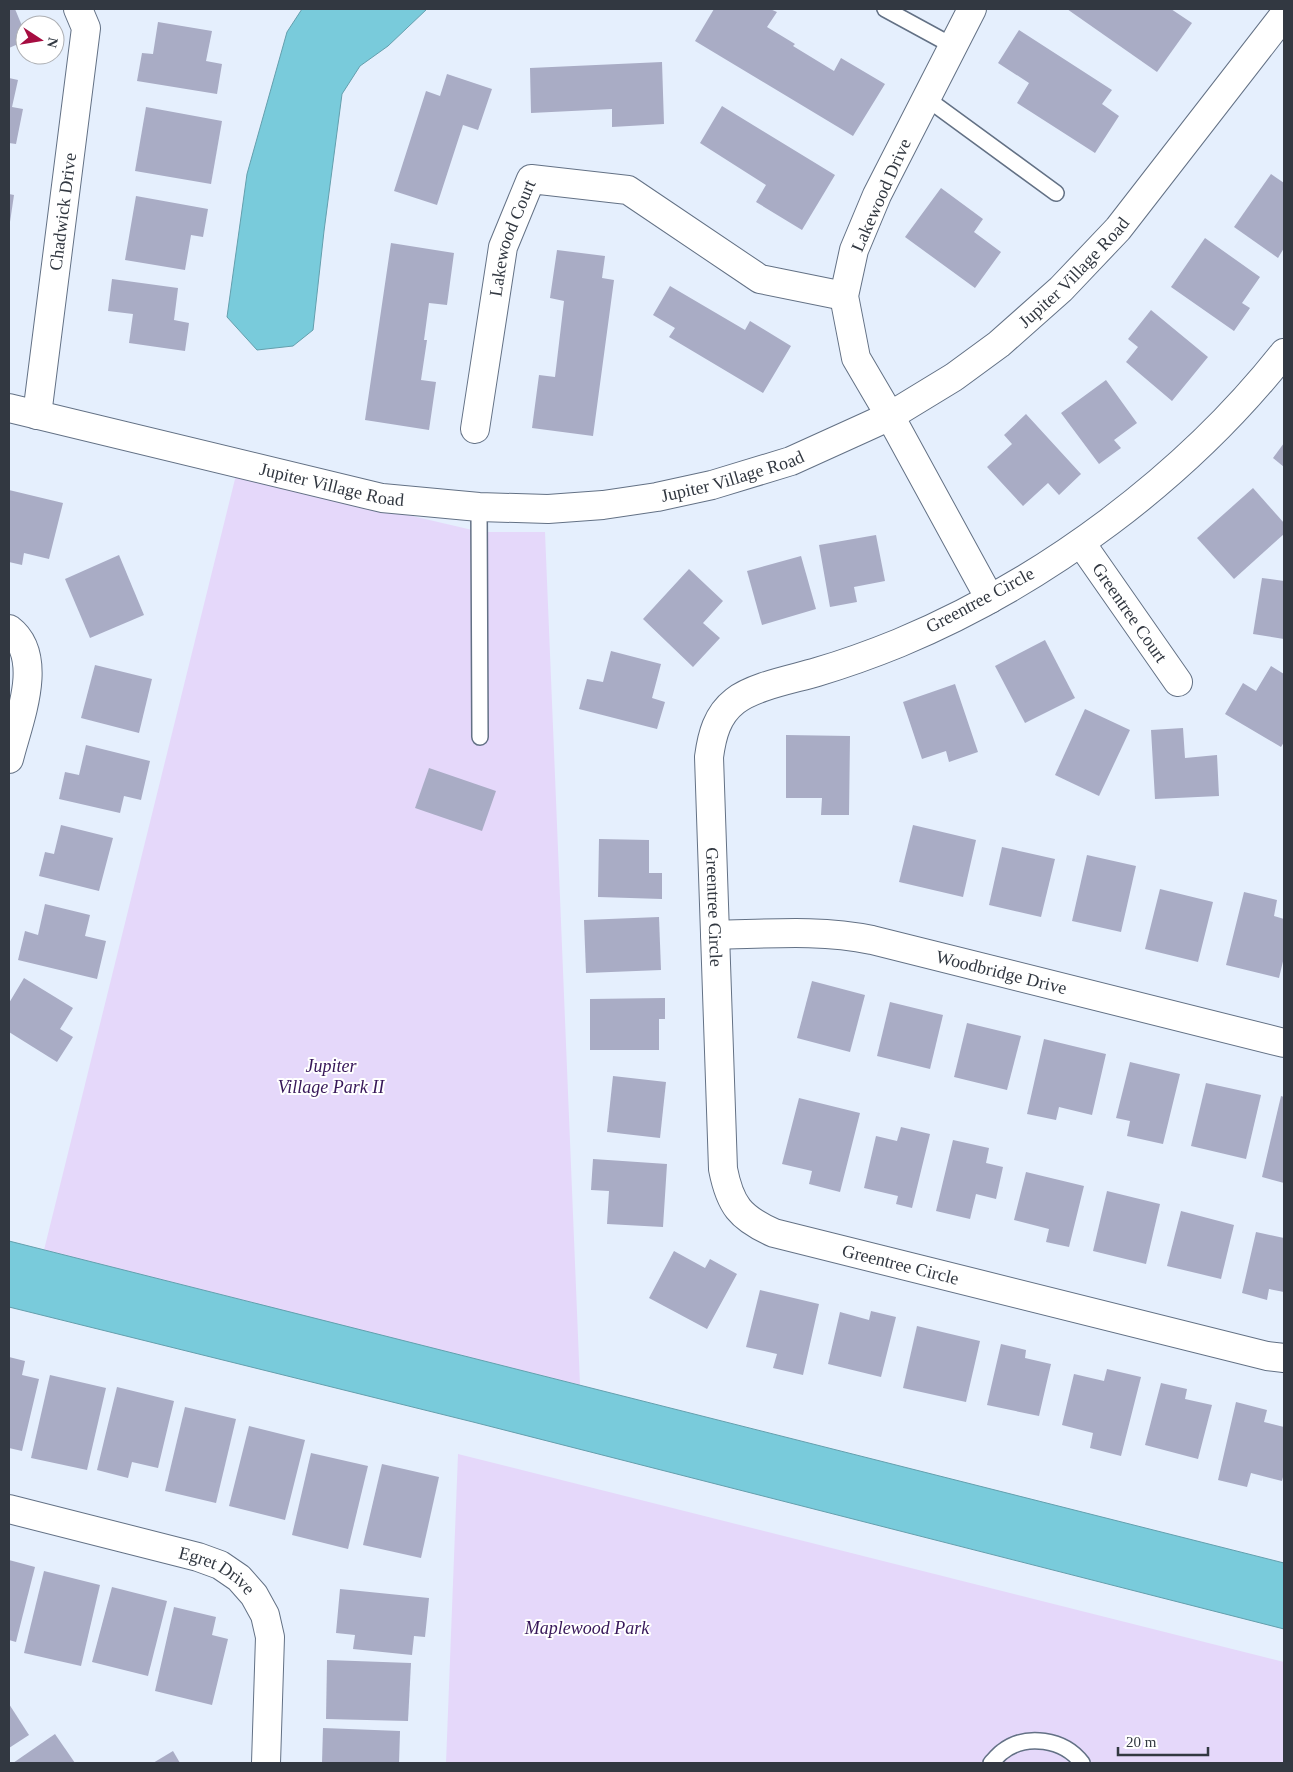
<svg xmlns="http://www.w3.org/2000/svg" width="1293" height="1772" font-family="'Times New Roman',serif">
<rect width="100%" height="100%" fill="#e5effd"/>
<g fill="#e5d8fa">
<polygon points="236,475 481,532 545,532 580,1385 44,1250"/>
<polygon points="458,1454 1284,1662 1284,1763 446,1763"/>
</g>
<g fill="#79cbdb" stroke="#649fad">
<polygon points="302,9 427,9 388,46 360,66 342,94 324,231 313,330 293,346 257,350 227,317 247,174 287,32"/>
<polygon points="9,1241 1284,1563 1284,1629 473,1422 9,1307"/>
</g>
<g fill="#a9acc5">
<polygon points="9,9 15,9 25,33 25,41 9,48"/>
<polygon points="714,9 770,9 777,12 767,27 795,44 793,46 834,71 841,58 885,84 853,136 695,41"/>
<polygon points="1067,9 1171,9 1192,23 1157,72"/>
<polygon points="158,22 212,31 206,61 222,64 217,94 137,81 142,53 153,54"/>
<polygon points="1019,30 1112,90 1102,104 1119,116 1095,153 1017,103 1029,83 998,63"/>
<polygon points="662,62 664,124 612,127 612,109 531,113 530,68"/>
<polygon points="447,74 492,89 478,130 463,125 437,205 394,191 426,91 440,96"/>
<polygon points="9,78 18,80 12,107 23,109 16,144 9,143"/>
<polygon points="722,106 835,175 802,230 756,202 766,185 700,143"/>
<polygon points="146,107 222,121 211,184 135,171"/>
<polygon points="1271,174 1284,183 1284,248 1278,258 1234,227"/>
<polygon points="941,188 983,219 974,232 1001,252 975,288 905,237"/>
<polygon points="9,194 14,195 10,222 9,221"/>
<polygon points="136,196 208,209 203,237 191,235 185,270 125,260"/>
<polygon points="1205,238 1260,277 1242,303 1250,308 1234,331 1171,287"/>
<polygon points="391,243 454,253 447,305 429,303 424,340 427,340 421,380 436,382 429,430 365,420"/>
<polygon points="557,250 605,256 602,278 614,280 593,436 532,428 539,375 555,377 564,301 550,298"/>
<polygon points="112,279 178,288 174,320 189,323 185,351 129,343 133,314 108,311"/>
<polygon points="670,286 745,330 750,321 791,346 763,393 669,337 675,328 653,315"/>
<polygon points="1151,310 1208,357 1172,401 1126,362 1138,347 1128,339"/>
<polygon points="1106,380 1137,423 1114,440 1121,448 1099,464 1061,413"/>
<polygon points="1026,414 1081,474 1059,495 1048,483 1023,506 987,467 1012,444 1004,435"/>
<polygon points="1284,443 1284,467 1273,458"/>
<polygon points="1253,488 1284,523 1284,534 1234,579 1197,538"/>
<polygon points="9,490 63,503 49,559 24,553 22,565 9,562"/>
<polygon points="876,535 885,581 854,587 857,602 830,607 819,545"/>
<polygon points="119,555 144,615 90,638 65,579"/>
<polygon points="801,556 816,609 762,625 747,571"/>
<polygon points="689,569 723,601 703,623 720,638 693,667 643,619"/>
<polygon points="1262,578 1284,581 1284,639 1253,634"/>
<polygon points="1045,640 1075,698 1025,723 995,666"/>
<polygon points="611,651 661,664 652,698 665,702 657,729 579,709 587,679 603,682"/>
<polygon points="95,665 152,679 139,733 81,718"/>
<polygon points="1271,666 1284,674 1284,742 1281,747 1225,714 1243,683 1256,691"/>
<polygon points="955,684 978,752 949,762 946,751 922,759 903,702"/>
<polygon points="1085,709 1130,730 1099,796 1055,775"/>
<polygon points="1183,728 1185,758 1217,755 1219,796 1155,799 1151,730"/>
<polygon points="786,735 850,736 849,815 821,815 822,798 786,798"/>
<polygon points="86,745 150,761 141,800 124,796 120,813 59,799 65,772 79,775"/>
<polygon points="429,768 496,791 482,831 415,808"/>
<polygon points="61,825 113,838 99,891 39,876 45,852 54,854"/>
<polygon points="913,825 976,840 963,897 899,882"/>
<polygon points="599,839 649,840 649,873 662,873 662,899 598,897"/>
<polygon points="1002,847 1055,859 1041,917 989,905"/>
<polygon points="1087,855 1136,866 1121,932 1072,921"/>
<polygon points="1160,889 1213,902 1198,962 1145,949"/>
<polygon points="1244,892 1277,900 1274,916 1284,919 1284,957 1279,978 1226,965"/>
<polygon points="45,904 90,915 85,936 106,941 97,979 18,960 25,931 38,935"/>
<polygon points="659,917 661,970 586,973 584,920"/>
<polygon points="24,978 73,1008 60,1029 73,1037 57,1062 9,1032 9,1003"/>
<polygon points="812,981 865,995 850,1052 797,1038"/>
<polygon points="665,998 665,1019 659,1019 659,1050 590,1050 590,999"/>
<polygon points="890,1002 943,1015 930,1069 877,1056"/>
<polygon points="967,1023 1021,1036 1007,1090 954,1077"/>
<polygon points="1044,1039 1106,1054 1092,1115 1059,1107 1056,1120 1027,1114"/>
<polygon points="1130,1062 1180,1074 1163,1144 1127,1136 1130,1121 1116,1118"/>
<polygon points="613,1076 666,1082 660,1138 607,1132"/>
<polygon points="1206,1083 1261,1095 1246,1159 1191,1146"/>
<polygon points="1281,1096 1284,1097 1284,1183 1262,1177"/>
<polygon points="799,1098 860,1113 840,1192 809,1184 812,1171 782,1164"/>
<polygon points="901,1127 930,1134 912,1208 896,1204 898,1196 864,1188 876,1136 897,1141"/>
<polygon points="953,1140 989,1148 986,1163 1003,1167 996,1199 976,1194 970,1219 936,1211"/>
<polygon points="593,1159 667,1164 663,1227 607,1224 609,1191 591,1190"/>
<polygon points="1026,1172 1084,1186 1069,1247 1046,1242 1049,1229 1014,1220"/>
<polygon points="1107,1191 1160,1204 1146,1264 1093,1251"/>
<polygon points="1181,1211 1234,1225 1221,1279 1167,1266"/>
<polygon points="1256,1232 1284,1238 1284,1292 1269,1289 1267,1300 1242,1293"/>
<polygon points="674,1251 705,1268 710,1259 737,1274 707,1329 649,1298"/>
<polygon points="760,1290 819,1304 803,1375 773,1368 777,1354 746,1347"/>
<polygon points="871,1311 896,1317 881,1377 828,1364 840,1312 869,1320"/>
<polygon points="917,1326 980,1341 966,1402 903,1388"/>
<polygon points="1001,1344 1026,1350 1025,1358 1051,1364 1039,1416 987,1405"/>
<polygon points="9,1357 25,1361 22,1375 39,1379 22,1451 9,1448"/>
<polygon points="1107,1369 1141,1377 1121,1456 1090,1448 1093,1433 1062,1425 1074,1374 1104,1381"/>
<polygon points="50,1375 106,1388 87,1470 31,1458"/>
<polygon points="1161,1383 1187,1389 1185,1399 1212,1405 1198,1459 1145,1445"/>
<polygon points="117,1387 174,1401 158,1468 132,1462 128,1478 97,1470"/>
<polygon points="1236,1402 1267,1410 1264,1422 1284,1427 1284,1473 1282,1481 1251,1473 1247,1487 1218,1480"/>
<polygon points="185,1407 236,1419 216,1503 165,1491"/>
<polygon points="249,1426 305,1440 285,1520 229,1506"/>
<polygon points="311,1453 368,1466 348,1549 292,1535"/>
<polygon points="382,1464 439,1477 421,1558 363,1545"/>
<polygon points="9,1560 35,1567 16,1642 9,1640"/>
<polygon points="44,1571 100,1585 81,1666 24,1653"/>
<polygon points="112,1587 167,1601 148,1676 92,1662"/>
<polygon points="340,1589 429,1598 425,1637 414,1636 412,1655 353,1649 355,1635 336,1633"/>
<polygon points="174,1607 216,1617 212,1635 228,1639 212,1705 155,1691"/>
<polygon points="327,1660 411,1663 408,1721 326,1719"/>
<polygon points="9,1704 29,1735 9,1748"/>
<polygon points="323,1728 400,1731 399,1763 322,1763"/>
<polygon points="55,1734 75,1763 13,1763"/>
<polygon points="173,1751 180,1763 153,1763"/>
</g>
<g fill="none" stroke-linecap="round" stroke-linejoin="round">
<defs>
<g id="service">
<polyline points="885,9 953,46"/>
<polyline points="926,98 1056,193"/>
<polyline points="479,507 480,737"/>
<path d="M991 1763C994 1760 998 1755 1002 1752 1026 1733 1064 1739 1082 1763"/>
</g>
<g id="minor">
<polyline points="972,9 877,195 854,250 844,296 856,358 890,416 990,599"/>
<path id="s1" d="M1284 353C1186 477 1045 582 899 643 872 654 844 664 817 672 794 679 754 686 735 701 717 715 712 735 709 757L723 1169C730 1205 740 1218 774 1233L1267 1356 1284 1358"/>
<path id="s2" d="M9 408 382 498 479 507 548 509 603 505 657 497 712 485 791 461 866 427 890 416 954 377 999 344 1061 289 1118 229 1284 15"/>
<path id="s3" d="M37 415 86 28 78 9"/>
<path id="s4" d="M475 429 503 247 531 179 628 190 760 279 844 296"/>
<path id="s5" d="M1081 543 1178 682"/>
<path d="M9 629C46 657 18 722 9 759"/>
<path id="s6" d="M715 935C767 934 820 929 872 940L1284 1043"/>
<path id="s7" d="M9 1509 198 1557 220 1565 239 1578 254 1595 265 1615 270 1637 266 1763"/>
</g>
</defs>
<use href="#service" stroke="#637185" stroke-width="18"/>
<use href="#minor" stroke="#637185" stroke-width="30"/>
<use href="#service" stroke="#fff" stroke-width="15"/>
<use href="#minor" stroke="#fff" stroke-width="28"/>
</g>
<g text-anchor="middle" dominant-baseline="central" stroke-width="4" stroke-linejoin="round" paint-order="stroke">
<g font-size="18" fill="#323841" stroke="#fff">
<text transform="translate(881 195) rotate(-66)">Lakewood Drive</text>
<text stroke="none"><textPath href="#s3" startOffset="205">Chadwick Drive</textPath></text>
<text stroke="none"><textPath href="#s4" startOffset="195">Lakewood Court</textPath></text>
<text stroke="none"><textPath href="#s2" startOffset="1142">Jupiter Village Road</textPath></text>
<text stroke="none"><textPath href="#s2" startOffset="738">Jupiter Village Road</textPath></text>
<text stroke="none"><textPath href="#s2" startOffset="332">Jupiter Village Road</textPath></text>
<text transform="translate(980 600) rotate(-28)">Greentree Circle</text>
<text stroke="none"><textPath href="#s5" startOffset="85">Greentree Court</textPath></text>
<text stroke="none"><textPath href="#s1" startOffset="875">Greentree Circle</textPath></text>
<text stroke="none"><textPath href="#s6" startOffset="291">Woodbridge Drive</textPath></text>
<text stroke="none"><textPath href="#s1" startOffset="1354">Greentree Circle</textPath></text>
<text stroke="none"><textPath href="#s7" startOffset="218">Egret Drive</textPath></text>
</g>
<g font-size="18" font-style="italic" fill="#371759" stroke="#fff">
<text x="331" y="1066">Jupiter<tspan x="331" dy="21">Village Park II</tspan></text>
<text x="587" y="1628">Maplewood Park</text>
</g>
</g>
<rect width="1293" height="1772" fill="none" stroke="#323841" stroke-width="20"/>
<g transform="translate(40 40) rotate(102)"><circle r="24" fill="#ffffff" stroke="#adafb3"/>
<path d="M0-4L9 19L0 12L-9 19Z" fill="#a60d41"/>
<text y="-8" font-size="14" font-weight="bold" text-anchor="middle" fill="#323841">N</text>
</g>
<path d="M1118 1747v8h90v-8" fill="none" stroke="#323841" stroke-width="2.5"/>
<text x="1126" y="1747" font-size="15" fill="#323841" stroke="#ffffff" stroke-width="4" paint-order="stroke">20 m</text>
</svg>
